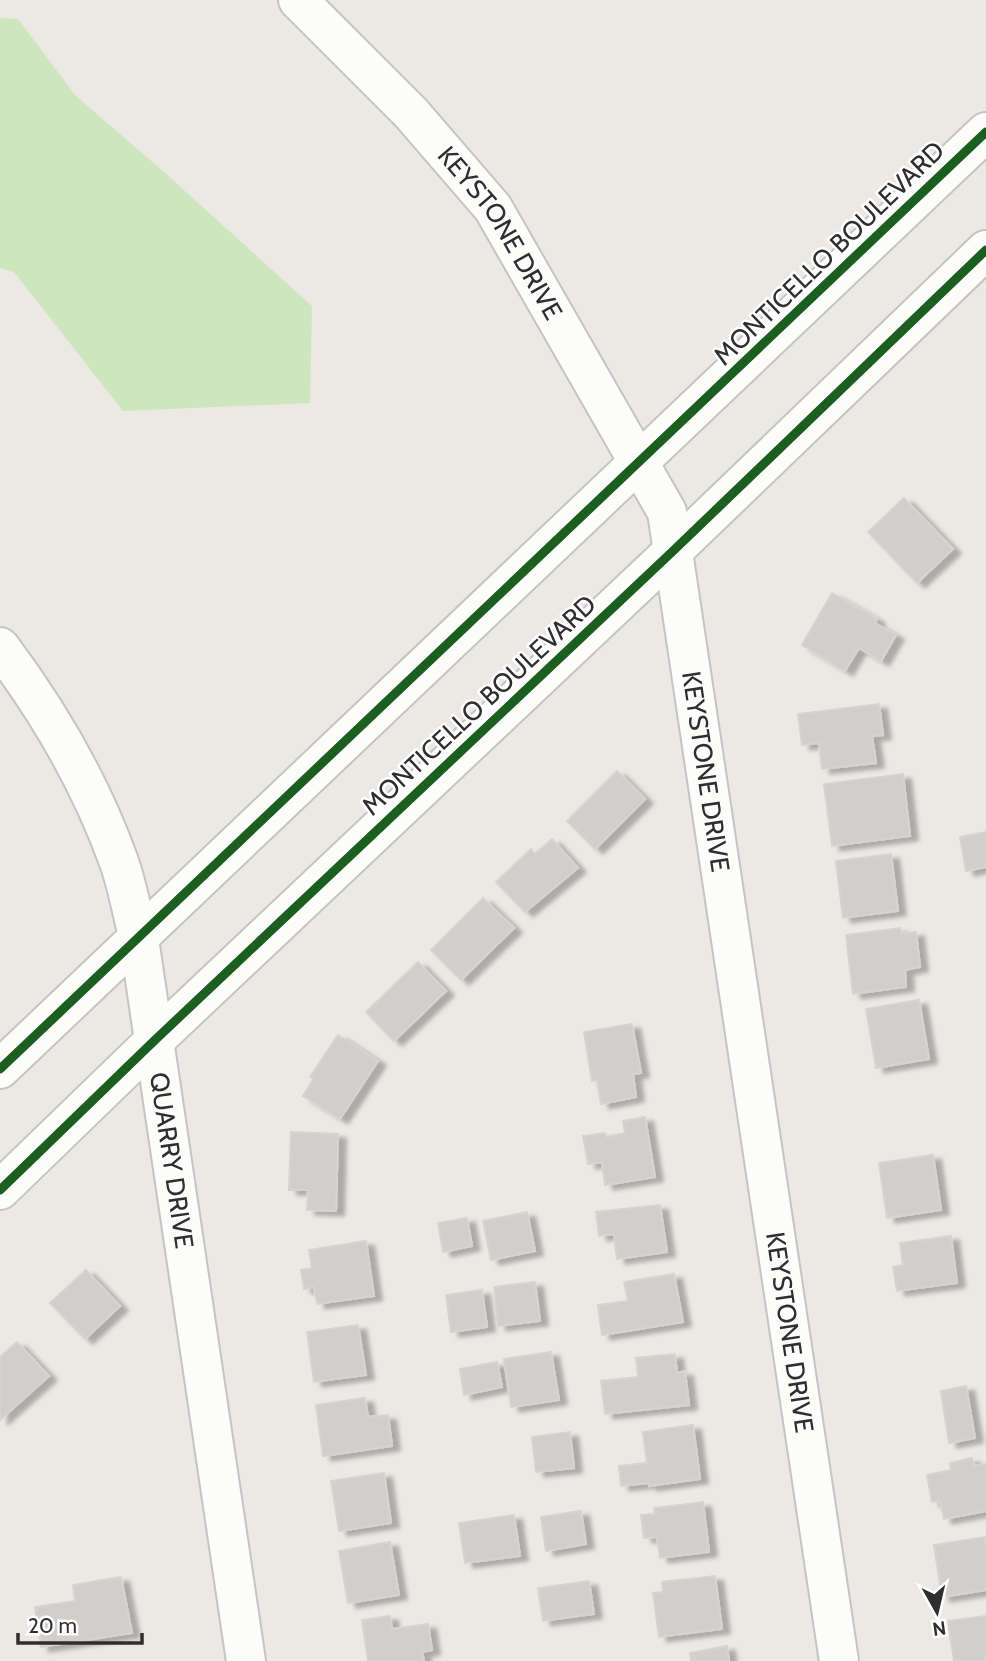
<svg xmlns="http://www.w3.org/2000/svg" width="986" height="1661" font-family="Cabin,sans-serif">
<defs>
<filter id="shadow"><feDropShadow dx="8" dy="4.5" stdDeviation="2" flood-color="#0004"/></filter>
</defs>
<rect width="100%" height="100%" fill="#ece8e4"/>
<polygon fill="#cee6be" points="0,18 18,19 75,95 165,173 312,306 310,403 123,411 14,272 0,268"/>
<g fill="#d1cecb" stroke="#d7d4d0" stroke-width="2" filter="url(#shadow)">
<polygon points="904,498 953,549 917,583 868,532"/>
<polygon points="832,593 877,619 875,623 896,635 881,661 859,648 845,671 802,645"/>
<polygon points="879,704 883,735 872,736 876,763 822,769 819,743 802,745 798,714"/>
<polygon points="617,771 645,799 595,849 567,821"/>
<polygon points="903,774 910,836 832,846 824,784"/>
<polygon points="986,832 986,867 966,871 960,837"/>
<polygon points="552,839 578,868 525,912 496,882 531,849 535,854"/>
<polygon points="891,854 898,911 843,918 836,861"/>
<polygon points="483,898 514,928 461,980 431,950"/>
<polygon points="900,928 901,934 916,932 920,967 905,970 906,987 853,994 846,935"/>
<polygon points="418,962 446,991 394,1041 366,1012"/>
<polygon points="919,1000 929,1059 876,1068 866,1009"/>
<polygon points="632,1024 641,1073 633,1074 636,1097 601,1104 597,1080 592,1081 584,1032"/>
<polygon points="338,1035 378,1061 340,1119 303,1096 314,1078 310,1077"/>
<polygon points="645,1117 655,1177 605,1185 602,1162 588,1164 583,1136 605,1133 606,1137 625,1133 623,1121"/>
<polygon points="291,1132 338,1134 336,1211 307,1210 308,1190 289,1190"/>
<polygon points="933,1155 941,1210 887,1218 879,1163"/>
<polygon points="660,1205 667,1252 617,1259 614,1234 599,1236 596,1212"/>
<polygon points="527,1212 535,1251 491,1260 483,1221"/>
<polygon points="467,1218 472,1246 443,1252 438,1223"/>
<polygon points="951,1236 957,1283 897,1291 893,1267 903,1265 900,1243"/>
<polygon points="366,1241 374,1296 317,1304 314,1287 304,1289 301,1270 312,1268 309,1250"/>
<polygon points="86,1270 120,1306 85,1339 50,1303"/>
<polygon points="674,1274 683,1322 602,1335 598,1305 628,1301 624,1282"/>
<polygon points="535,1282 540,1321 498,1326 494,1287"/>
<polygon points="482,1290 487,1327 451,1332 446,1295"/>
<polygon points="358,1325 366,1375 314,1382 307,1332"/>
<polygon points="17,1342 49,1376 0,1420 0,1357"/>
<polygon points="551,1352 559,1400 511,1407 504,1359"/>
<polygon points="675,1354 677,1373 685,1371 689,1405 605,1414 601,1381 638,1377 636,1358"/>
<polygon points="497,1362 502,1387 464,1395 460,1369"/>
<polygon points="966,1386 975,1438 949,1443 941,1391"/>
<polygon points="365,1398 368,1417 388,1415 392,1446 323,1456 316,1405"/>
<polygon points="693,1425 700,1479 649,1486 649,1483 621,1486 619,1466 647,1463 643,1432"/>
<polygon points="570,1432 574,1468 536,1472 532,1437"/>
<polygon points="972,1458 974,1466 986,1464 986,1511 944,1519 940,1500 932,1502 927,1475 951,1470 950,1463"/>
<polygon points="384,1473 391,1523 339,1531 331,1481"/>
<polygon points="703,1502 709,1552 660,1558 657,1537 644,1538 641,1515 655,1514 654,1508"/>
<polygon points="581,1511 586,1544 546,1551 541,1517"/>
<polygon points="514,1515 520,1556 465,1563 459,1523"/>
<polygon points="986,1537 986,1590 942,1597 934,1545"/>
<polygon points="390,1542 399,1595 348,1603 339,1551"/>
<polygon points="715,1576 722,1629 659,1637 653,1593 663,1592 662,1582"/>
<polygon points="121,1577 132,1633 41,1647 35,1607 75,1601 73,1585"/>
<polygon points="589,1581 594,1614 543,1621 538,1588"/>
<polygon points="390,1616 392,1629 428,1624 432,1650 422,1652 424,1661 368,1661 362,1620"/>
<polygon points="986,1616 986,1661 954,1661 948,1621"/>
<polygon points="727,1646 729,1661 691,1661 690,1653"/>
</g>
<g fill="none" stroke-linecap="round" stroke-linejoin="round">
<defs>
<g id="minor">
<path id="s1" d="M298 0 411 113 493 208 667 512 839 1661"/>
<path id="s2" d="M0 647C49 712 91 784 119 862 128 887 132 914 139 939L246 1661"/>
</g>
<g id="secondary">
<polyline points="0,1069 986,132"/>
<polyline points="0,1190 155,1040 673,551 986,250"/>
</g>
</defs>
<use href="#minor" stroke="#c5c4c5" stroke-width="42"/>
<use href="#secondary" stroke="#c5c4c5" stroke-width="42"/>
<use href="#minor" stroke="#fcfcfb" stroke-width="38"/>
<use href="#secondary" stroke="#fcfcfb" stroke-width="38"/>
<defs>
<g id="cycleway">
<polyline points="0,1069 986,132"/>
<polyline points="0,1190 155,1040 673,551 986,250"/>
</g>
</defs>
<use href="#cycleway" stroke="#fff" stroke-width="13"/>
<use href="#cycleway" stroke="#1b5e20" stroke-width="9"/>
</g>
<g text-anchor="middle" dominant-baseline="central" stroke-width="5" stroke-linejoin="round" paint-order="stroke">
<g font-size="26" fill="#2e2e2e" stroke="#fff">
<text stroke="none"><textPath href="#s1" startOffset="310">KEYSTONE DRIVE</textPath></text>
<text transform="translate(829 253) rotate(-44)">MONTICELLO BOULEVARD</text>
<text transform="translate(479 705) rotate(-43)">MONTICELLO BOULEVARD</text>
<text stroke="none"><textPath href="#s1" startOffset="898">KEYSTONE DRIVE</textPath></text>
<text stroke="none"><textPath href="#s2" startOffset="550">QUARRY DRIVE</textPath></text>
<text stroke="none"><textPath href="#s1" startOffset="1465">KEYSTONE DRIVE</textPath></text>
</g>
</g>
<g transform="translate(937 1612) rotate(172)" stroke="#ffffff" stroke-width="5" paint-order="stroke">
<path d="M0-5L12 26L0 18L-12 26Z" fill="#2e2e2e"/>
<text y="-10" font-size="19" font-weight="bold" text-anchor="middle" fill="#2e2e2e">N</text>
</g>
<path d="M18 1633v10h124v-10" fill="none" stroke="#2e2e2e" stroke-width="3.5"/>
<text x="28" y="1633" font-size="21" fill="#2e2e2e" stroke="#ffffff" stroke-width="5" paint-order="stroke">20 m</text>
</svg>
